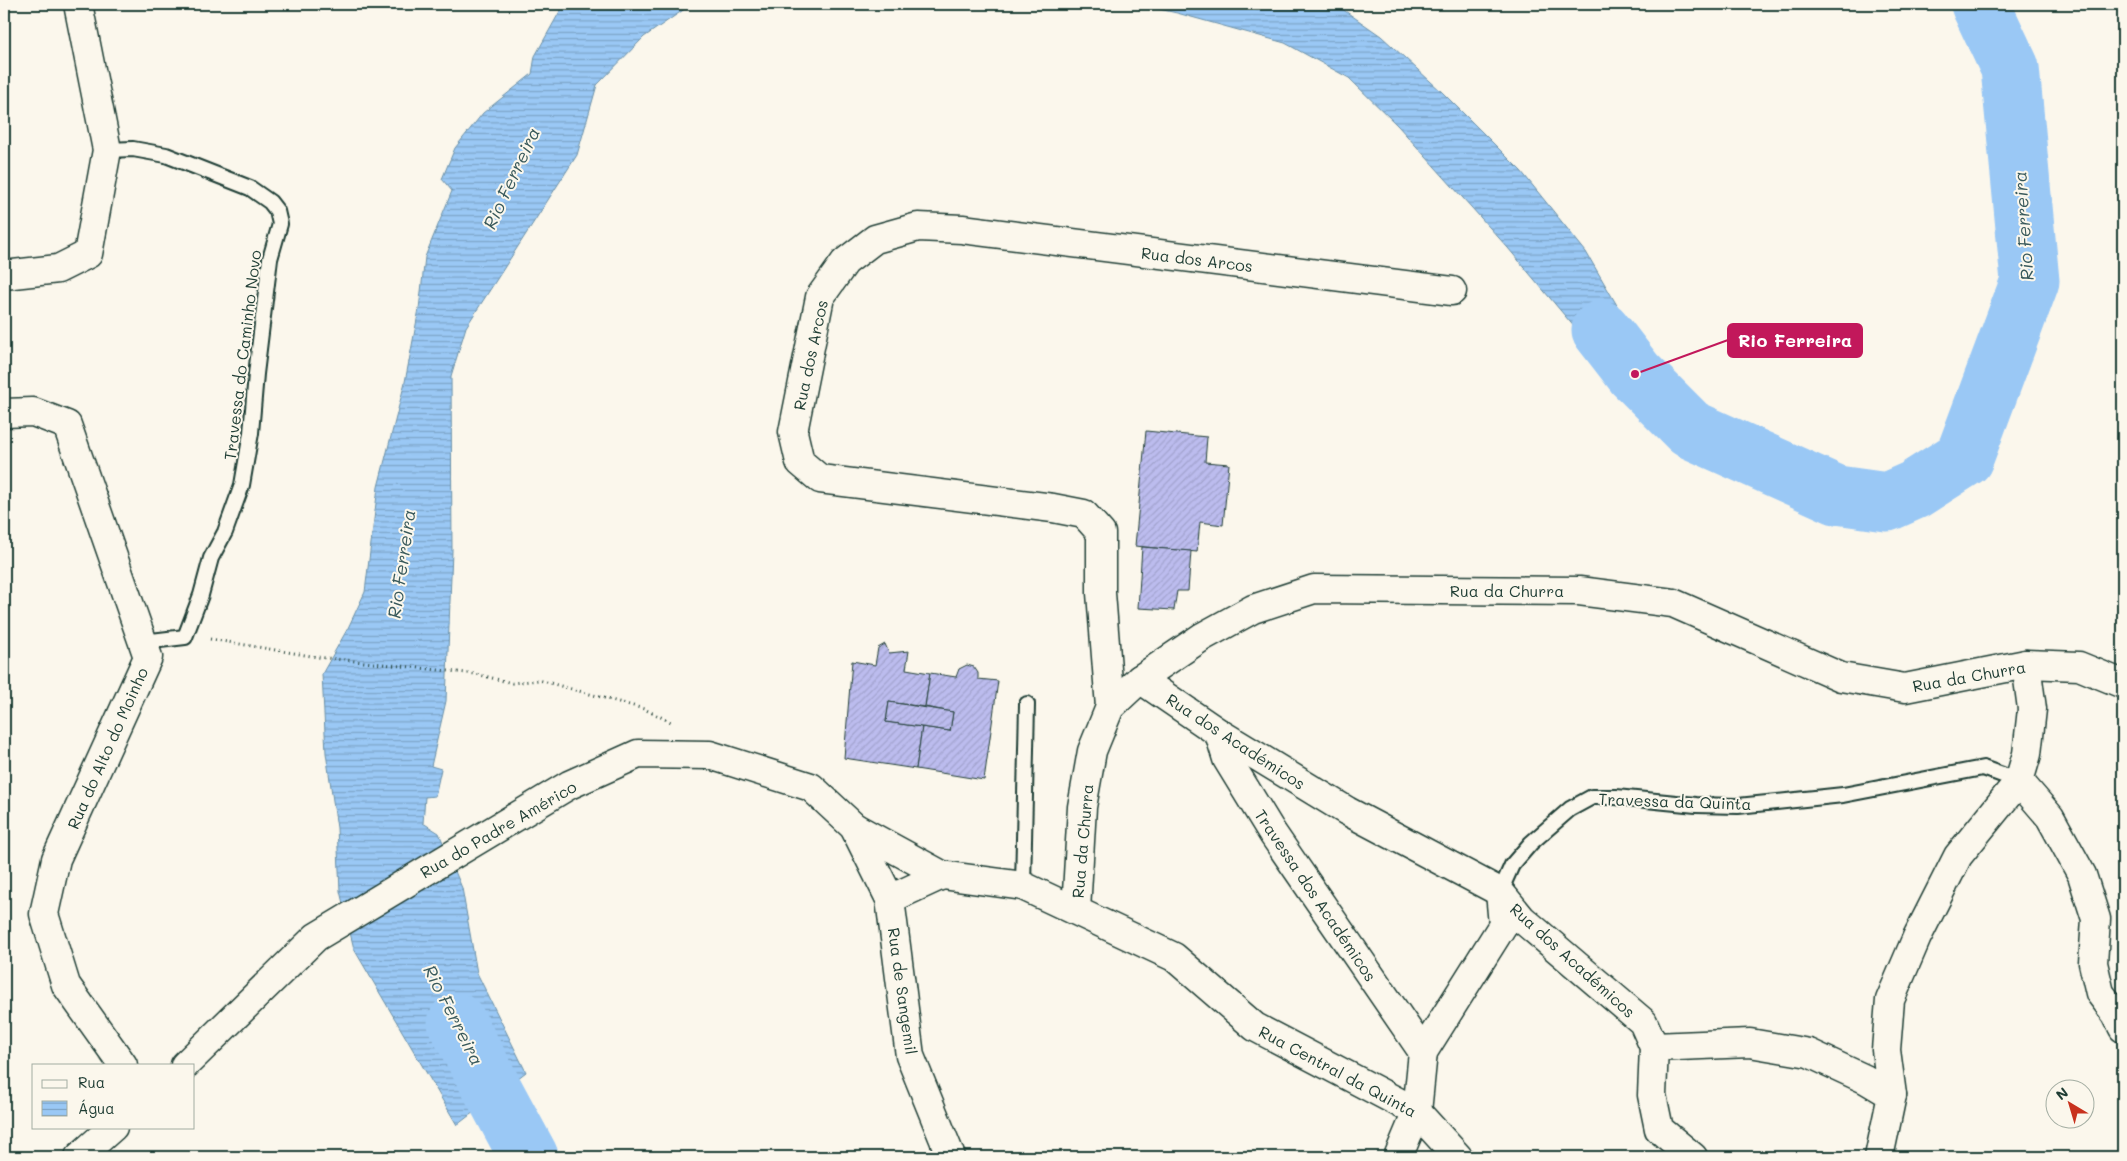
<svg xmlns="http://www.w3.org/2000/svg" width="2127" height="1161" font-family="Mali,sans-serif">
<defs>
<pattern id="water-rules" width="6" height="5" patternUnits="userSpaceOnUse" patternTransform="scale(1.25)"><rect width="6" height="5" fill="#9ac8f5"/><path d="M0 2.5h6" fill="none" stroke="#7da4c7"/></pattern>
<pattern id="building-hatch" width="6" height="6" patternUnits="userSpaceOnUse" patternTransform="scale(1.25)"><rect width="6" height="6" fill="#bcbcee"/><path d="M-1 1l2-2M0 6l6-6M5 7l2-2" fill="none" stroke="#a1a2cd"/></pattern>
</defs>
<rect width="100%" height="100%" fill="#fbf7ec"/>
<filter id="ink" filterUnits="userSpaceOnUse"><feTurbulence type="fractalNoise" baseFrequency=".02" numOctaves="2"/><feDisplacementMap in="SourceGraphic" scale="10" xChannelSelector="R" yChannelSelector="G"/><feConvolveMatrix kernelMatrix="1 2 1 2 8 2 1 2 1" color-interpolation-filters="sRGB"/></filter>
<g filter="url(#ink)">
<g fill="url(#water-rules)" stroke="#6990a8">
<polygon points="564,4 692,4 644,37 597,85 577,155 466,327 451,376 452,551 446,701 431,766 441,769 435,796 425,797 423,823 439,833 462,888 477,973 526,1072 457,1125 354,949 340,891 337,828 326,753 322,674 348,628 365,592 378,487 405,382 419,309 425,257 452,191 442,179 455,148 483,113 532,74 535,56"/>
<polygon points="1136,4 1335,4 1381,36 1442,92 1521,171 1586,252 1636,338 1670,378 1638,403 1508,248 1398,126 1349,78 1285,43 1177,13"/>
</g>
<g fill="none" stroke-linecap="round" stroke-linejoin="round">
<g stroke="#9ac8f5" stroke-width="59">
<polyline points="1601,330 1635,374 1690,429 1837,495 1887,502 1914,490 1964,458 2030,281 2010,68 1980,4"/>
<polyline points="457,1023 529,1157"/>
</g>
</g>
<g fill="url(#building-hatch)" stroke="#1f3d34">
<polygon points="1146,431 1207,437 1205,462 1229,464 1223,525 1200,522 1197,552 1135,546"/>
<polygon points="1142,547 1191,551 1188,591 1177,591 1174,610 1138,608"/>
<polygon points="885,644 889,653 909,651 906,669 930,673 925,707 889,702 886,722 922,727 916,769 844,758 852,661 875,665 878,648"/>
<polygon points="967,665 974,667 978,673 978,679 998,681 984,780 916,769 922,727 950,731 953,712 925,707 930,673 956,677 959,669"/>
<polygon points="889,702 953,712 950,731 886,722"/>
</g>
<g fill="none" stroke-linecap="round" stroke-linejoin="round">
<defs>
<g id="lane">
<polyline points="107,150 133,149 166,155 250,188 270,202 277,211 280,224 270,259 256,374 251,433 242,485 225,532 211,558 201,595 185,637 143,642"/>
<polyline points="1023,886 1027,704"/>
<polyline points="1500,892 1512,865 1531,843 1570,809 1592,797 1616,797 1696,805 1738,806 1843,795 1983,768 2019,781"/>
</g>
<g id="street">
<polyline points="4,275 58,269 88,254 107,150 78,4"/>
<polyline points="4,413 33,412 67,425 148,657 56,859 44,914 66,985 123,1065"/>
<polyline points="1140,679 1219,733 1347,811 1500,892 1522,919 1643,1022 1654,1047 1652,1095 1659,1129 1693,1157"/>
<polyline points="1110,707 1101,593 1101,533 1084,514 1053,508 820,479 800,462 793,432 820,297 845,262 875,239 918,227 962,229 1452,291"/>
<polyline points="1219,733 1227,759 1273,834 1423,1052"/>
<polyline points="2019,781 2050,817 2082,875 2096,919 2093,963 2100,993 2116,1014 2123,1028"/>
<polyline points="854,827 942,875 1023,886 1174,957 1255,1027 1417,1112 1458,1157"/>
<polyline points="890,899 942,875"/>
<polyline points="1076,910 1082,807 1092,751 1110,707 1140,679 1202,637 1253,609 1314,589 1579,591 1673,603 1841,677 1905,688 2026,664 2079,666 2123,684"/>
<polyline points="1654,1047 1750,1043 1809,1053 1865,1079 1892,1095"/>
<polyline points="1398,1157 1417,1112 1423,1052 1503,925 1500,892"/>
<polyline points="1879,1157 1892,1095 1886,1050 1890,1000 1917,937 1958,856 2019,781 2027,754 2032,709 2026,664"/>
</g>
<g id="secondary">
<polyline points="185,1065 316,937 569,785 638,754 710,755 811,787 854,827 890,899 910,1056 951,1157"/>
<polyline points="79,1157 113,1127"/>
</g>
</defs>
<use href="#lane" stroke="#1f3d34" stroke-width="18"/>
<use href="#street" stroke="#1f3d34" stroke-width="31"/>
<use href="#secondary" stroke="#1f3d34" stroke-width="31"/>
<polyline stroke="#1f3d34" stroke-width="3" stroke-dasharray="1 4" stroke-linecap="butt" points="210,639 317,657 476,674 512,683 539,680 644,709 671,722"/>
<use href="#lane" stroke="#fbf7ec" stroke-width="14"/>
<use href="#street" stroke="#fbf7ec" stroke-width="28"/>
<use href="#secondary" stroke="#fbf7ec" stroke-width="28"/>
</g>
</g>
<g text-anchor="middle" dominant-baseline="central" stroke-width="4" stroke-linejoin="round" paint-order="stroke">
<g font-size="16" fill="#1f3d34" stroke="#fbf7ec">
<text transform="translate(1197 259) rotate(7)">Rua dos Arcos</text>
<text transform="translate(242 355) rotate(-83)">Travessa do Caminho Novo</text>
<text transform="translate(810 355) rotate(-78)">Rua dos Arcos</text>
<text x="1507" y="590">Rua da Churra</text>
<text transform="translate(1969 676) rotate(-10)">Rua da Churra</text>
<text transform="translate(1236 741) rotate(33)">Rua dos Académicos</text>
<text transform="translate(107 748) rotate(-66)">Rua do Alto do Moinho</text>
<text transform="translate(1675 801) rotate(2)">Travessa da Quinta</text>
<text transform="translate(498 829) rotate(-30)">Rua do Padre Américo</text>
<text transform="translate(1082 841) rotate(-85)">Rua da Churra</text>
<text transform="translate(1316 895) rotate(56)">Travessa dos Académicos</text>
<text transform="translate(1573 960) rotate(42)">Rua dos Académicos</text>
<text transform="translate(903 991) rotate(82)">Rua de Sangemil</text>
<text transform="translate(1338 1071) rotate(28)">Rua Central da Quinta</text>
</g>
<g font-size="18" font-style="italic" fill="#38595b" stroke="#fbf7ec">
<text transform="translate(511 178) rotate(-65)">Rio Ferreira</text>
<text transform="translate(2023 226) rotate(-94)">Rio Ferreira</text>
<text transform="translate(401 564) rotate(-82)">Rio Ferreira</text>
<text transform="translate(454 1015) rotate(63)">Rio Ferreira</text>
</g>
</g>
<path fill="none" stroke="#c2185b" stroke-width="2" d="M1635 374L1728 340"/>
<circle fill="#c2185b" stroke="#fbf7ec" stroke-width="2" cx="1635" cy="374" r="5"/>
<rect fill="#c2185b" stroke="#c2185b" stroke-width="2" x="1728" y="324" width="134" height="33" rx="5"/>
<g font-size="18" text-anchor="middle" font-weight="bold" fill="#fff">
<text x="1795" y="347">Rio Ferreira</text>
</g>
<rect width="2127" height="1161" fill="none" stroke="#fbf7ec" stroke-width="20"/>
<rect x="10" y="10" width="2107" height="1141" fill="none" stroke="#1f3d34" stroke-width="2" filter="url(#ink)"/>
<rect x="32" y="1064" width="162" height="65" fill="#fbf7ec" stroke="#a3ada2"/>
<rect x="42" y="1080" width="25" height="8" fill="#fbf7ec" stroke="#a3ada2"/>
<text x="78" y="1088" font-size="15" fill="#1f3d34">Rua</text>
<rect x="42" y="1101" width="25" height="15" fill="url(#water-rules)" stroke="#a3ada2"/>
<text x="78" y="1114" font-size="15" fill="#1f3d34">Água</text>
<g transform="translate(2070 1104) rotate(322)"><circle r="24" fill="#fbf7ec" stroke="#a3ada2"/>
<path d="M0-4L9 19L0 12L-9 19Z" fill="#c8321e"/>
<text y="-8" font-size="14" font-weight="bold" text-anchor="middle" fill="#1f3d34">N</text>
</g>
</svg>
